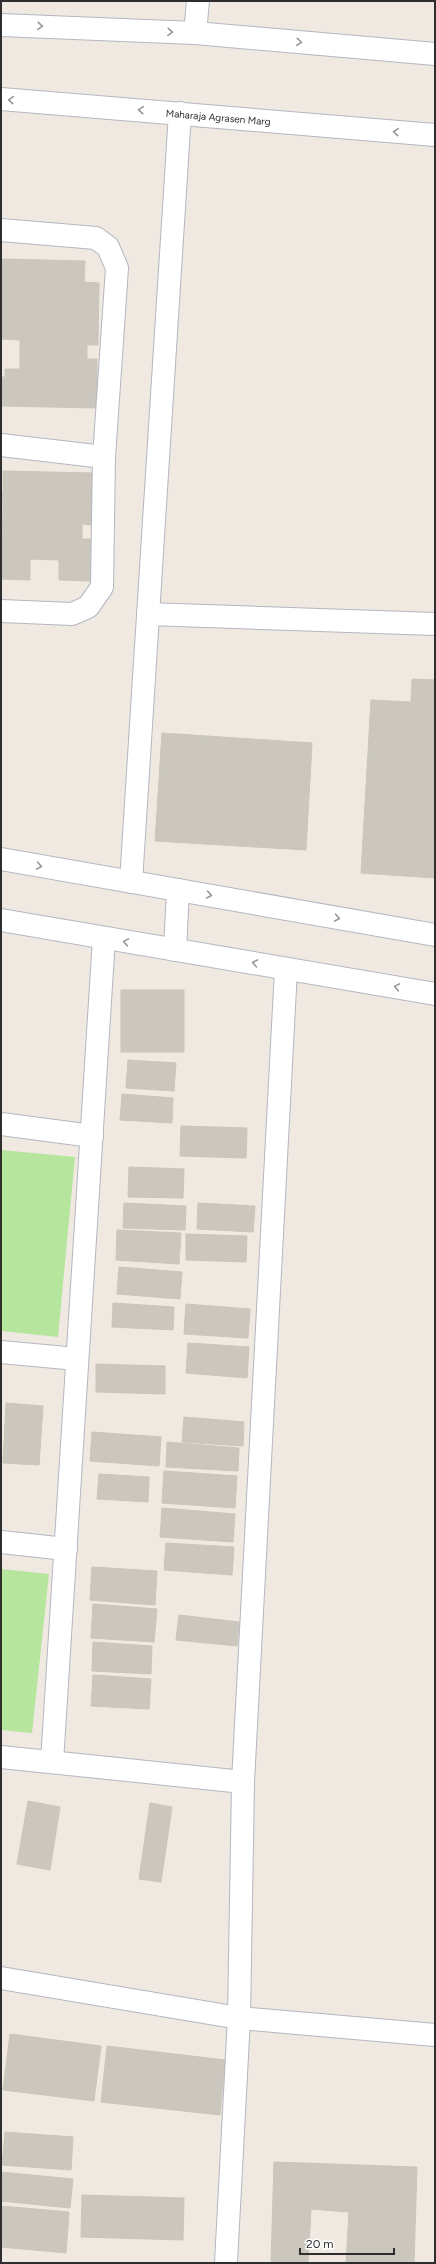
<svg xmlns="http://www.w3.org/2000/svg" width="436" height="2264" font-family="Figtree,sans-serif">
<rect width="100%" height="100%" fill="#efe9e1"/>
<g fill="#b6e59e">
<polygon points="1,1150 75,1157 58,1337 1,1331"/>
<polygon points="1,1569 49,1574 32,1733 1,1730"/>
</g>
<g fill="#cbc7bf" stroke="#cbc5ba">
<polygon points="1,259 85,261 84,282 99,283 98,345 87,345 87,359 97,359 97,408 1,406 1,377 5,377 5,369 20,369 20,340 1,339"/>
<polygon points="3,471 93,473 92,525 82,524 82,539 92,539 91,581 59,580 59,560 30,559 30,580 1,579 3,502 1,502 1,492 3,492"/>
<polygon points="412,679 435,680 435,878 361,873 371,700 411,702"/>
<polygon points="162,733 312,743 306,850 155,841"/>
<rect x="121" y="990" width="63" height="62"/>
<polygon points="128,1060 176,1063 174,1091 126,1088"/>
<polygon points="122,1094 173,1098 172,1123 120,1120"/>
<polygon points="181,1126 247,1128 246,1158 180,1156"/>
<polygon points="129,1167 184,1169 183,1198 128,1197"/>
<polygon points="124,1203 186,1206 185,1230 123,1228"/>
<polygon points="198,1203 255,1206 253,1232 197,1229"/>
<polygon points="117,1230 181,1233 179,1264 116,1260"/>
<polygon points="186,1234 247,1236 246,1262 186,1260"/>
<polygon points="119,1267 182,1272 180,1299 117,1294"/>
<polygon points="113,1303 174,1307 173,1330 112,1327"/>
<polygon points="186,1304 250,1309 248,1338 184,1334"/>
<polygon points="188,1343 249,1347 247,1378 186,1373"/>
<polygon points="96,1364 165,1366 165,1394 96,1392"/>
<polygon points="6,1403 43,1406 39,1465 3,1463"/>
<polygon points="184,1417 244,1422 243,1446 182,1442"/>
<polygon points="92,1432 161,1437 159,1466 90,1461"/>
<polygon points="167,1442 239,1448 238,1471 166,1467"/>
<polygon points="164,1471 237,1476 235,1508 162,1503"/>
<polygon points="99,1474 149,1477 148,1502 97,1499"/>
<polygon points="162,1508 235,1514 233,1542 160,1537"/>
<polygon points="166,1543 234,1547 232,1575 164,1570"/>
<polygon points="92,1567 157,1571 155,1605 90,1600"/>
<polygon points="93,1604 157,1609 154,1642 91,1638"/>
<polygon points="179,1615 239,1622 237,1646 176,1640"/>
<polygon points="93,1642 152,1646 151,1674 92,1671"/>
<polygon points="93,1675 151,1679 149,1709 91,1706"/>
<polygon points="28,1801 60,1807 50,1870 17,1864"/>
<polygon points="150,1803 172,1807 161,1882 139,1879"/>
<polygon points="10,2034 101,2046 94,2101 3,2090"/>
<polygon points="107,2046 225,2060 220,2115 101,2102"/>
<polygon points="5,2132 73,2137 71,2170 2,2165"/>
<polygon points="274,2162 417,2167 414,2263 346,2263 349,2212 311,2209 308,2263 271,2263"/>
<polygon points="1,2172 73,2179 70,2208 1,2201"/>
<polygon points="82,2195 184,2198 183,2240 81,2237"/>
<polygon points="1,2206 69,2212 66,2253 1,2247"/>
</g>
<g fill="none" stroke-linecap="round" stroke-linejoin="round">
<defs>
<g id="minor">
<polyline points="1,25 195,33 435,54"/>
<polyline points="195,33 198,1"/>
<path id="s1" d="M1 99 435 135"/>
<polyline points="1,230 96,238 108,247 117,268 104,457 102,587 88,607 72,614 1,611"/>
<polyline points="1,445 104,457"/>
<polyline points="148,614 435,624"/>
<polyline points="1,859 435,935"/>
<polyline points="131,882 180,113"/>
<polyline points="1,920 435,994"/>
<polyline points="175,950 178,890"/>
<polyline points="1,1124 92,1136"/>
<polyline points="1,1352 77,1359"/>
<polyline points="1,1542 66,1549"/>
<polyline points="1,1757 243,1782"/>
<polyline points="52,1762 104,938"/>
<polyline points="1,1978 239,2018 435,2035"/>
<polyline points="226,2263 239,2018 243,1782 286,969"/>
</g>
</defs>
<use href="#minor" stroke="#b4b7c1" stroke-width="24"/>
<use href="#minor" stroke="#fff" stroke-width="22"/>
</g>
<defs><path id="oneway-chevron" d="M-2-3.5L2.5 0L-2 3.5" fill="none" stroke-width="1.6" stroke-linecap="round" stroke-linejoin="round"/></defs>
<g stroke="#969696">
<use href="#oneway-chevron" transform="translate(40 26) rotate(3)"/>
<use href="#oneway-chevron" transform="translate(170 32) rotate(3)"/>
<use href="#oneway-chevron" transform="translate(299 42) rotate(5)"/>
<use href="#oneway-chevron" transform="translate(11 100) rotate(-176)"/>
<use href="#oneway-chevron" transform="translate(141 110) rotate(-176)"/>
<use href="#oneway-chevron" transform="translate(396 132) rotate(-175)"/>
<use href="#oneway-chevron" transform="translate(39 866) rotate(10)"/>
<use href="#oneway-chevron" transform="translate(209 895) rotate(10)"/>
<use href="#oneway-chevron" transform="translate(337 918) rotate(10)"/>
<use href="#oneway-chevron" transform="translate(126 942) rotate(-170)"/>
<use href="#oneway-chevron" transform="translate(255 963) rotate(-170)"/>
<use href="#oneway-chevron" transform="translate(397 987) rotate(-170)"/>
</g>
<g text-anchor="middle" dominant-baseline="central" stroke-width="3" stroke-linejoin="round" paint-order="stroke">
<g font-size="10" fill="#2e2e2e" stroke="#fff">
<text stroke="none"><textPath href="#s1" startOffset="218">Maharaja Agrasen Marg</textPath></text>
</g>
</g>
<rect width="436" height="2264" fill="none" stroke="#2e2e2e" stroke-width="4"/>
<path d="M300 2248v6h94v-6" fill="none" stroke="#2e2e2e" stroke-width="2"/>
<text x="306" y="2248" font-size="12" fill="#2e2e2e" stroke="#ffffff" stroke-width="3" paint-order="stroke">20 m</text>
</svg>
